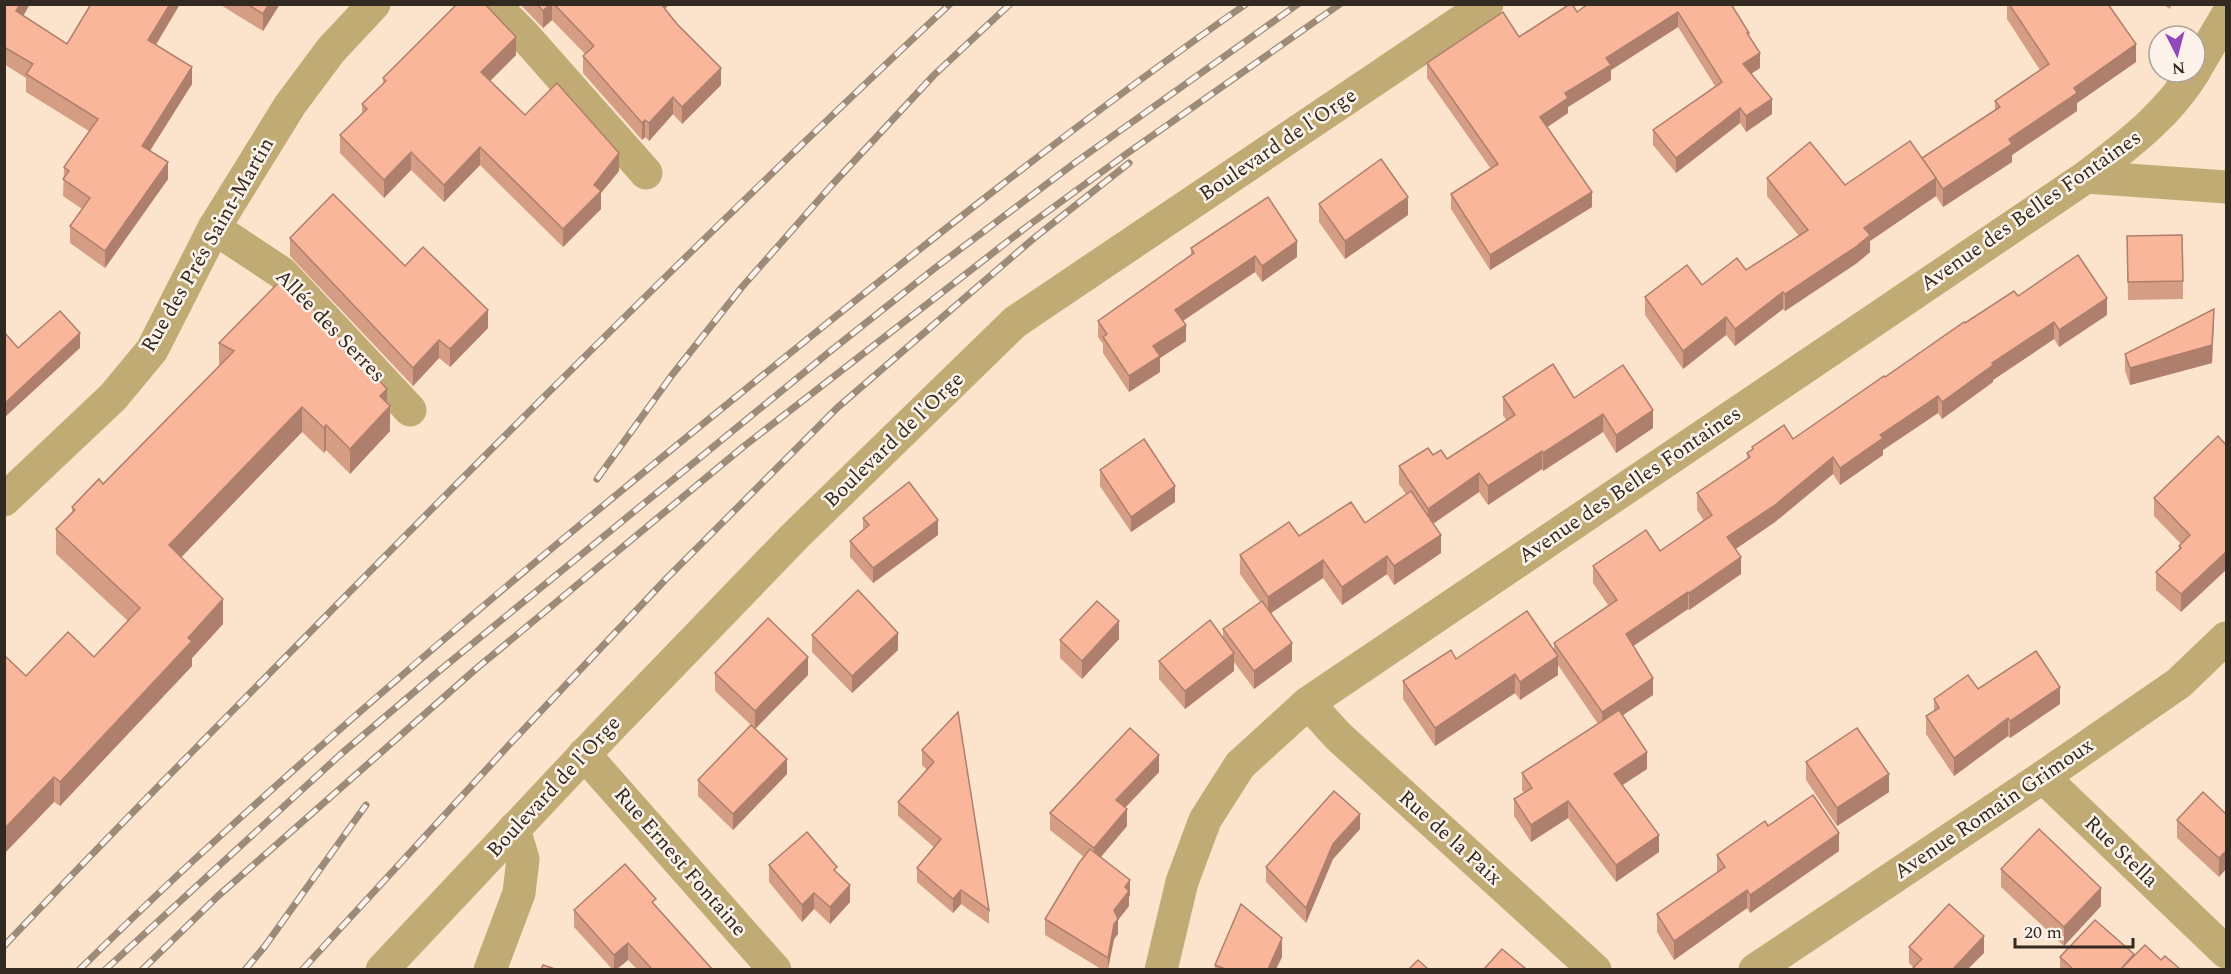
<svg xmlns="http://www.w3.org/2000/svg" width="2231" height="974" font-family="Spectral,serif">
<rect width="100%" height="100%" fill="#fce3cb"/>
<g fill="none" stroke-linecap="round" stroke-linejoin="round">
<g stroke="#c0ab75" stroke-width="33">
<polyline points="493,4 523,34 646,173"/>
<polyline points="2195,70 2226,17"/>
<polyline points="2086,177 2226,187"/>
<polyline points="214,228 282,273 410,410"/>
<polyline points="4,500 113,397 152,350 214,228 290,105 331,50 374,4"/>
<polyline points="1308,703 1338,736 1595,970"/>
<polyline points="584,754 775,970"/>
<polyline points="2043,777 2226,952"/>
<polyline points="382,970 602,736 795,536 1015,322 1487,4"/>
<polyline points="490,970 519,893 523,859 514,829"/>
<path d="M1161 970 1182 882 1205 820 1240 765 1308 703 2086 177C2126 146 2167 116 2194 72"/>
<polyline points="1755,970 2043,777 2179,683 2226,638"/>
</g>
<defs>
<g id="rail">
<polyline points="597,479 672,375 742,287 831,186 934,75 1010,4"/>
<path d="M4 946C107 837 213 731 318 624 525 414 734 206 950 4"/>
<path d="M79 970C121 929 163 888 206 849 384 686 569 532 757 380 916 251 1077 122 1246 4"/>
<polyline points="105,970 341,754 439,671 828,353 935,268 1076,162 1298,4"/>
<polyline points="142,970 218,896 477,668 743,447 1025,228 1129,152 1340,4"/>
<polyline points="245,970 265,946 366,805"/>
<polyline points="302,970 508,746 666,579 837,408 1033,239 1129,163"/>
</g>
</defs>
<use href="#rail" stroke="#9d8b7a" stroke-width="7"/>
<use href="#rail" stroke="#fdf3ea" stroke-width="4.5" stroke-dasharray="14" stroke-linecap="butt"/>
</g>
<g fill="#d69d85">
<polygon points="4,4 30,4 23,16 67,44 91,4 180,4 156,45 192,84 150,151 168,179 105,268 70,243 70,226 82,209 63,196 64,167 89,131 26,92 26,78 4,64"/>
<polygon points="219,4 280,4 263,31"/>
<polygon points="520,4 669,4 665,9 721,85 682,124 673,114 649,141 645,137 642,140 583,73 583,56 585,54 552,20 543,28"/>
<polygon points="1731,4 1749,33 1749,36 1760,68 1752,73 1772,114 1746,132 1740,123 1676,173 1653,145 1653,130 1715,86 1678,27 1611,70 1611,80 1568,107 1568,113 1547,127 1592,207 1490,270 1451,209 1451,194 1491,169 1427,78 1427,63 1519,37 1577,12"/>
<polygon points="2007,4 2108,4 2136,62 2077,103 2077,111 2012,155 2012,162 1943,207 1936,196 1870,241 1870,252 1857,263 1785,311 1783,309 1735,346 1726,335 1683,369 1645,315 1645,297 1702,285 1746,270 1799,236 1767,196 1767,178 1845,185 1922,158 1995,110 1995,101 2040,70 2007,19"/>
<polygon points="2162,4 2172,4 2170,9"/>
<polygon points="516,55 490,81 525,115 619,171 601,193 601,209 563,247 480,165 444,202 411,170 384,198 340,153 340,135 362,113 362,104 383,84 383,78"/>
<polygon points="1319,204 1408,215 1345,259 1319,222"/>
<polygon points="2127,236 2183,281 2183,299 2128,300"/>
<polygon points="290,238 405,266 488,328 450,367 439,358 413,386 290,256"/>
<polygon points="1191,248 1297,257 1262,282 1255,272 1183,321 1186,341 1160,358 1160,372 1129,392 1103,353 1103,344 1098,337 1098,321 1191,256"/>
<polygon points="2018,296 2107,315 2059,347 2054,339 1993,380 1993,382 1942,419 1938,413 1883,450 1883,455 1840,485 1833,474 1775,522 1735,549 1741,574 1689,610 1688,609 1633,646 1653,695 1623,715 1647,769 1623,785 1659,852 1616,882 1568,818 1531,842 1514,816 1514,799 1524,793 1522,790 1522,773 1598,724 1558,665 1558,675 1520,700 1515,693 1435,746 1403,699 1403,681 1456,659 1554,651 1554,643 1608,605 1593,583 1593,566 1660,551 1704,521 1697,510 1697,493 1747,459 1747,453 1752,450 1752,447 1793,439 1965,323"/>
<polygon points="2214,326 2212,363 2130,385 2125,371 2125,354"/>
<polygon points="219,343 387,404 390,431 350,474 326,450 324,453 302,432 181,557 223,624 192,658 192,666 60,806 54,802 26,676 94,657 128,621 56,554 56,529 72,512 72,507 103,484 219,366"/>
<polygon points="1503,397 1574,398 1653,428 1616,453 1603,432 1543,471 1542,469 1488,505 1479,492 1433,524 1441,553 1394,585 1387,574 1342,605 1323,578 1270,613 1292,661 1254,689 1234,662 1234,671 1185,709 1159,679 1159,661 1223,638 1223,629 1260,602 1240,574 1240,555 1299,536 1365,523 1406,494 1399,484 1399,466 1433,455 1447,459 1507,421 1503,415"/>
<polygon points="2218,436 2181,612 2156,590 2156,572 2179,549 2179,546 2181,544 2154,516 2154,498"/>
<polygon points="1100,470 1175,502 1131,532 1100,486"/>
<polygon points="863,518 938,535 873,583 850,557 850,541 863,529"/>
<polygon points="812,635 898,650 852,693 812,652"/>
<polygon points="1119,639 1082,679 1060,658 1060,640"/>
<polygon points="715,673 808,675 755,729 787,774 733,830 698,796 698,780 751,725 715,691"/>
<polygon points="1978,689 2060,704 2010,738 2008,736 1954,776 1926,734 1926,716 1934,711 1934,699"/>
<polygon points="958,712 989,910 989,924 961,904 953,913 917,882 917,868 934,847 898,816 898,802 927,770 922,765 922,750"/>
<polygon points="1806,762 1889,792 1837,826 1806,780"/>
<polygon points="1159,772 1125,808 1127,826 1101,857 1130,895 1129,897 1129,906 1118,920 1118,934 1114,939 1108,969 1101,969 1045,935 1045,919 1084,857 1050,830 1050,813"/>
<polygon points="2226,814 2219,877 2177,838 2177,820"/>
<polygon points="1768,826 1839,851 1750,913 1747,908 1674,960 1657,932 1657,914 1717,873 1717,855"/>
<polygon points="1360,829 1333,859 1306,923 1266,882 1266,867"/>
<polygon points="769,865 837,873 850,902 830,924 814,909 802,922 769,882"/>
<polygon points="2001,869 2101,906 2064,946 2001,887"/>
<polygon points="656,907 712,969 637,969 628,960 617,969 612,969 574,927 574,910"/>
<polygon points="1909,947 1984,953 1914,968 1909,963"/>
<polygon points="2134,954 2161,960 2180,969 2060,969 2060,957"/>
<polygon points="1282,957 1276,969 1215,969 1215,965"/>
</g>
<g fill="#ae7f6c">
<polygon points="20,4 30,4 16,28 16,11"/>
<polygon points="170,4 180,4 148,57 148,40"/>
<polygon points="269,4 280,4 263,31 263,14"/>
<polygon points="550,4 552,4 552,20 543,28 543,11"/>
<polygon points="657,4 669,4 657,17"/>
<polygon points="1678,12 1678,27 1611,70 1611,80 1568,107 1568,113 1540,132 1540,117 1606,58"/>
<polygon points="516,37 516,55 481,90 481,72"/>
<polygon points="2136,44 2136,62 2077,103 2077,111 2012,155 2012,162 1943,207 1943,189 2074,88"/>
<polygon points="1760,53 1760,68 1743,79 1743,64"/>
<polygon points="192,67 192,84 142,163 142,146"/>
<polygon points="721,68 721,85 682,124 682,107"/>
<polygon points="673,97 673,114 649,141 649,123"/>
<polygon points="1772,99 1772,114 1746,132 1746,116"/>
<polygon points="1740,108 1740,123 1676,173 1676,158"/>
<polygon points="645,120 645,137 642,140 642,123"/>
<polygon points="480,147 480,165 444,202 444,185"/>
<polygon points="411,152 411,170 384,198 384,180"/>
<polygon points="619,153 619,171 601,193 601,209 563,247 563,229 594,185"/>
<polygon points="168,162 168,179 105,268 105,251"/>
<polygon points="1936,178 1936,196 1870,241 1870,252 1857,263 1785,311 1785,294 1864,228"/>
<polygon points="1592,192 1592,207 1490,270 1490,255"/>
<polygon points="1408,197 1408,215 1345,259 1345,241"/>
<polygon points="1297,241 1297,257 1262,282 1262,266"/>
<polygon points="1255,256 1255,272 1175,326 1175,310"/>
<polygon points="1783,292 1783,309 1735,346 1735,329"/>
<polygon points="2107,298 2107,315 2059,347 2059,330"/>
<polygon points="2214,309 2212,363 2130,385 2130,368"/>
<polygon points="488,310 488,328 450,367 450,349"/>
<polygon points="1726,317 1726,335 1683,369 1683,351"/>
<polygon points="2054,322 2054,339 1993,380 1993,382 1942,419 1942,402 1992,363"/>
<polygon points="1186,325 1186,341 1160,358 1160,372 1129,392 1129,376 1153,346"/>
<polygon points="80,333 80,348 4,418 4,404"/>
<polygon points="439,340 439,358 413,386 413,368"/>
<polygon points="387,389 387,409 390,406 390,431 350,474 350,449 380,396"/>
<polygon points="1938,396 1938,413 1883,450 1883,455 1840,485 1840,468 1880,435"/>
<polygon points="302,407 302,432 169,570 169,545"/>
<polygon points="1653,410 1653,428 1616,453 1616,435"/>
<polygon points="1603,414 1603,432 1543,471 1543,453"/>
<polygon points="326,425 326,450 324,453 324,428"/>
<polygon points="1542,451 1542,469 1488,505 1488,486"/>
<polygon points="1833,457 1833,474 1775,522 1727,555 1727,537"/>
<polygon points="1479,473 1479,492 1428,527 1428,509"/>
<polygon points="1175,486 1175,502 1131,532 1131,517"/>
<polygon points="938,520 938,535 873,583 873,568"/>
<polygon points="1441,535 1441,553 1394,585 1394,566"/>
<polygon points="2226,552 2226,570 2181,612 2181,594"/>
<polygon points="1387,556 1387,574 1342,605 1342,587"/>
<polygon points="1741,557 1741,574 1689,610 1689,593"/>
<polygon points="1323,560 1323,578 1268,615 1268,597"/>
<polygon points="1688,592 1688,609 1626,651 1626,634"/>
<polygon points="223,599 223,624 192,658 192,666 60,806 60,782"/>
<polygon points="1119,621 1119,639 1082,679 1082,661"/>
<polygon points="898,633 898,650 852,693 852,676"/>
<polygon points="1292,643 1292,661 1254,689 1254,671"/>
<polygon points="1234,653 1234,671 1185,709 1185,691"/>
<polygon points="1558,656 1558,675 1520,700 1520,682"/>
<polygon points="808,657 808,675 755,729 755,711"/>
<polygon points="1515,674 1515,693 1435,746 1435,728"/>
<polygon points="1653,678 1653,695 1602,729 1602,712"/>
<polygon points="2060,687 2060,704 2010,738 2010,721"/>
<polygon points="2008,718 2008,736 1954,776 1954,758"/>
<polygon points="1647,752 1647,769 1614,790 1614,774"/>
<polygon points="1159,755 1159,772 1116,817 1116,800"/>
<polygon points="787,759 787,774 733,830 733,814"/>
<polygon points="1889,774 1889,792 1837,826 1837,808"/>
<polygon points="54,777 54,802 4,854 4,829"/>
<polygon points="1568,801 1568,818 1531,842 1531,825"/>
<polygon points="1127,809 1127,826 1094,865 1094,848"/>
<polygon points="1360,814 1360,829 1333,859 1306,923 1306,908 1333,844"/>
<polygon points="1839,833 1839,851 1750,913 1750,895"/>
<polygon points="1659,835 1659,852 1616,882 1616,865"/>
<polygon points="2226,851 2226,869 2219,877 2219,858"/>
<polygon points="1130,880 1130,895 1129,897 1129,906 1118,920 1118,934 1114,939 1108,969 1108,958 1114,910 1125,887"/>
<polygon points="850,885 850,902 830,924 830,907"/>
<polygon points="2101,888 2101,906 2064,946 2064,927"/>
<polygon points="961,890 961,904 953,913 953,899"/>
<polygon points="1747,890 1747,908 1674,960 1674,941"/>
<polygon points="814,893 814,909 802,922 802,905"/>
<polygon points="1984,936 1984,953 1968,969 1953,969"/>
<polygon points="1282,938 1282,957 1276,969 1268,969"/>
<polygon points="628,943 628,960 617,969 614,969 614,955"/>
</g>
<g fill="#f9b69b" stroke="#ae7f6c" stroke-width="1.5">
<polygon points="4,4 20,4 16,11 67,44 91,4 170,4 148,40 192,67 142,146 168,162 105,251 70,226 90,198 63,179 69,171 64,167 98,119 26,74 33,64 4,47"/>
<polygon points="247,4 269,4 263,14"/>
<polygon points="457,4 485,4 516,37 481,72 525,115 557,83 619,153 594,185 601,191 563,229 480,147 444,185 411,152 384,180 340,135 367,109 362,104 386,81 383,78"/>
<polygon points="537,4 550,4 543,11"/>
<polygon points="554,4 661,4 677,24 721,68 682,107 673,97 649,123 645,120 642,123 583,56 594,46"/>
<polygon points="1570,4 1572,4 1577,12 1588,4 1731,4 1749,33 1747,33 1760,53 1743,64 1772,99 1746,116 1740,108 1676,158 1653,130 1722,82 1678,12 1606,58 1611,65 1565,93 1568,98 1540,117 1592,192 1490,255 1451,194 1498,164 1427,63 1503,12 1519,37"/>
<polygon points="2009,4 2108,4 2136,44 2074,88 2077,93 2009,139 2012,144 1943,189 1922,158 2000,107 1995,101 2049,64"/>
<polygon points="1910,141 1936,178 1864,228 1870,235 1857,246 1785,294 1783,292 1735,329 1726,317 1683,351 1645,297 1687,265 1702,285 1737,258 1746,270 1808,230 1767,178 1810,142 1845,185"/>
<polygon points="1381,159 1408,197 1345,241 1319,204"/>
<polygon points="333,194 405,266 423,247 488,310 450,349 439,340 413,368 290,238"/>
<polygon points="1268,197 1297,241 1262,266 1255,256 1175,310 1186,325 1153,346 1160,356 1129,376 1103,337 1107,334 1098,321 1194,253 1191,248"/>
<polygon points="2182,235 2183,281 2128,282 2127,236"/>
<polygon points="2078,255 2107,298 2059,330 2054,322 1992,363 1993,365 1942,402 1938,396 1880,435 1883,438 1840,468 1833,457 1775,505 1727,537 1741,557 1689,593 1688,592 1626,634 1653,678 1602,712 1554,643 1617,600 1593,566 1646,530 1660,551 1712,515 1697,493 1750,457 1747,453 1753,449 1752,447 1784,425 1793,439 1884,376 1885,377 1964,322 1965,323 2014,291 2018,296"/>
<polygon points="284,277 387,389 380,396 390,406 350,449 326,425 324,428 302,407 169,545 223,599 188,638 192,641 60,782 54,777 4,829 4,655 26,676 68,632 94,657 140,608 56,529 75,510 72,507 99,479 103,484 234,351 219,343"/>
<polygon points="2214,309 2212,345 2130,368 2125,354"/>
<polygon points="60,311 80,333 4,404 4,332 18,348"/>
<polygon points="1553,364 1574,398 1623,365 1653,410 1616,435 1603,414 1543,453 1542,451 1488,486 1479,473 1428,509 1399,466 1428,448 1433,455 1441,450 1447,459 1515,415 1503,397"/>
<polygon points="2218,436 2226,445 2226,552 2181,594 2156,572 2181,548 2179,546 2190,535 2154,498"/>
<polygon points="1144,439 1175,486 1131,517 1100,470"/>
<polygon points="909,482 938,520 873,568 850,541 869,525 863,518"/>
<polygon points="1411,491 1441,535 1394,566 1387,556 1342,587 1323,560 1268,597 1240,555 1289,522 1299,536 1351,502 1365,523"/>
<polygon points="858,590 898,633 852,676 812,635"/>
<polygon points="1097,601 1119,621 1082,661 1060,640"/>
<polygon points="1262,601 1292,643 1254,671 1223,629"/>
<polygon points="1527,611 1558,656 1520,682 1515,674 1435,728 1403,681 1451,650 1456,659"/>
<polygon points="768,618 808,657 755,711 715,673"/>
<polygon points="1210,620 1234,653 1185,691 1159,661"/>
<polygon points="2036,651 2060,687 2010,721 2008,718 1954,758 1926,716 1939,708 1934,699 1968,675 1978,689"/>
<polygon points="1619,710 1647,752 1614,774 1659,835 1616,865 1568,801 1531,825 1514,799 1532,788 1522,773"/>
<polygon points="958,712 980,851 989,910 961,890 953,899 917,868 941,839 898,802 934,762 922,750"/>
<polygon points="751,725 787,759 733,814 698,780"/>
<polygon points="1130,728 1159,755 1116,800 1127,809 1094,848 1050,813"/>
<polygon points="1857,728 1889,774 1837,808 1806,762"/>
<polygon points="1334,791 1360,814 1333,844 1306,908 1266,867"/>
<polygon points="2203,792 2226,814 2226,851 2219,858 2177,820"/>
<polygon points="1813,795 1839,833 1750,895 1747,890 1674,941 1657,914 1725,867 1717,855 1765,821 1768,826"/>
<polygon points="2039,829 2101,888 2064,927 2001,869"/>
<polygon points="807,832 837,867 834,870 850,885 830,907 814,893 802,905 769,865"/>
<polygon points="1090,849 1130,880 1125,887 1129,891 1114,910 1118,919 1114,924 1108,958 1045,919 1079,863"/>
<polygon points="625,864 656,899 652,902 712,969 652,969 628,943 614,955 574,910"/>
<polygon points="1241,904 1282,938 1268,969 1225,969 1215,965"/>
<polygon points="1949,904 1984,936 1953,969 1912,969 1922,959 1909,947"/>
<polygon points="2095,920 2134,954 2121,969 2145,945 2161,960 2165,956 2180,969 2073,969 2060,957"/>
<polygon points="1502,949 1526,969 1484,969"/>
<polygon points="1418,960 1428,969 1409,969"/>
<polygon points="543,965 555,969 541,969"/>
</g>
<g text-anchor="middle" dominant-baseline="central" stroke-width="5" stroke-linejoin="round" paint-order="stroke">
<g font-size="21" fill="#322920" stroke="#fdf3ea">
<text transform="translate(1278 145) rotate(-34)">Boulevard de l'Orge</text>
<text transform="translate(2031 211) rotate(-35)">Avenue des Belles Fontaines</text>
<text transform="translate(208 245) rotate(-60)">Rue des Prés Saint-Martin</text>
<text transform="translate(330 326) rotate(46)">Allée des Serres</text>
<text transform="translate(894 440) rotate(-44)">Boulevard de l'Orge</text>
<text transform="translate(1630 485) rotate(-34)">Avenue des Belles Fontaines</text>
<text transform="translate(554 787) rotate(-47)">Boulevard de l'Orge</text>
<text transform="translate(1994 809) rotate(-34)">Avenue Romain Grimoux</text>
<text transform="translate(1450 838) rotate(42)">Rue de la Paix</text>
<text transform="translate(2121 852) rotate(44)">Rue Stella</text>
<text transform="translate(680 862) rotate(49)">Rue Ernest Fontaine</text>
</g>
</g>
<rect width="2231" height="974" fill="none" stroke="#322920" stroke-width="12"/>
<g transform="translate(2177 54) rotate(174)"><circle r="28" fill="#fdf3ea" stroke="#aca299" stroke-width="1.5"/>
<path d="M0-4.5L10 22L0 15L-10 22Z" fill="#9148ba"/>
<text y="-9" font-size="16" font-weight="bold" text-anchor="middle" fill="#322920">N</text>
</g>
<path d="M2015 938v9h118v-9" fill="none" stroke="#322920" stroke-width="3"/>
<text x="2024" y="938" font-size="18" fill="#322920" stroke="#fdf3ea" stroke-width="4.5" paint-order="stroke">20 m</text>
</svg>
